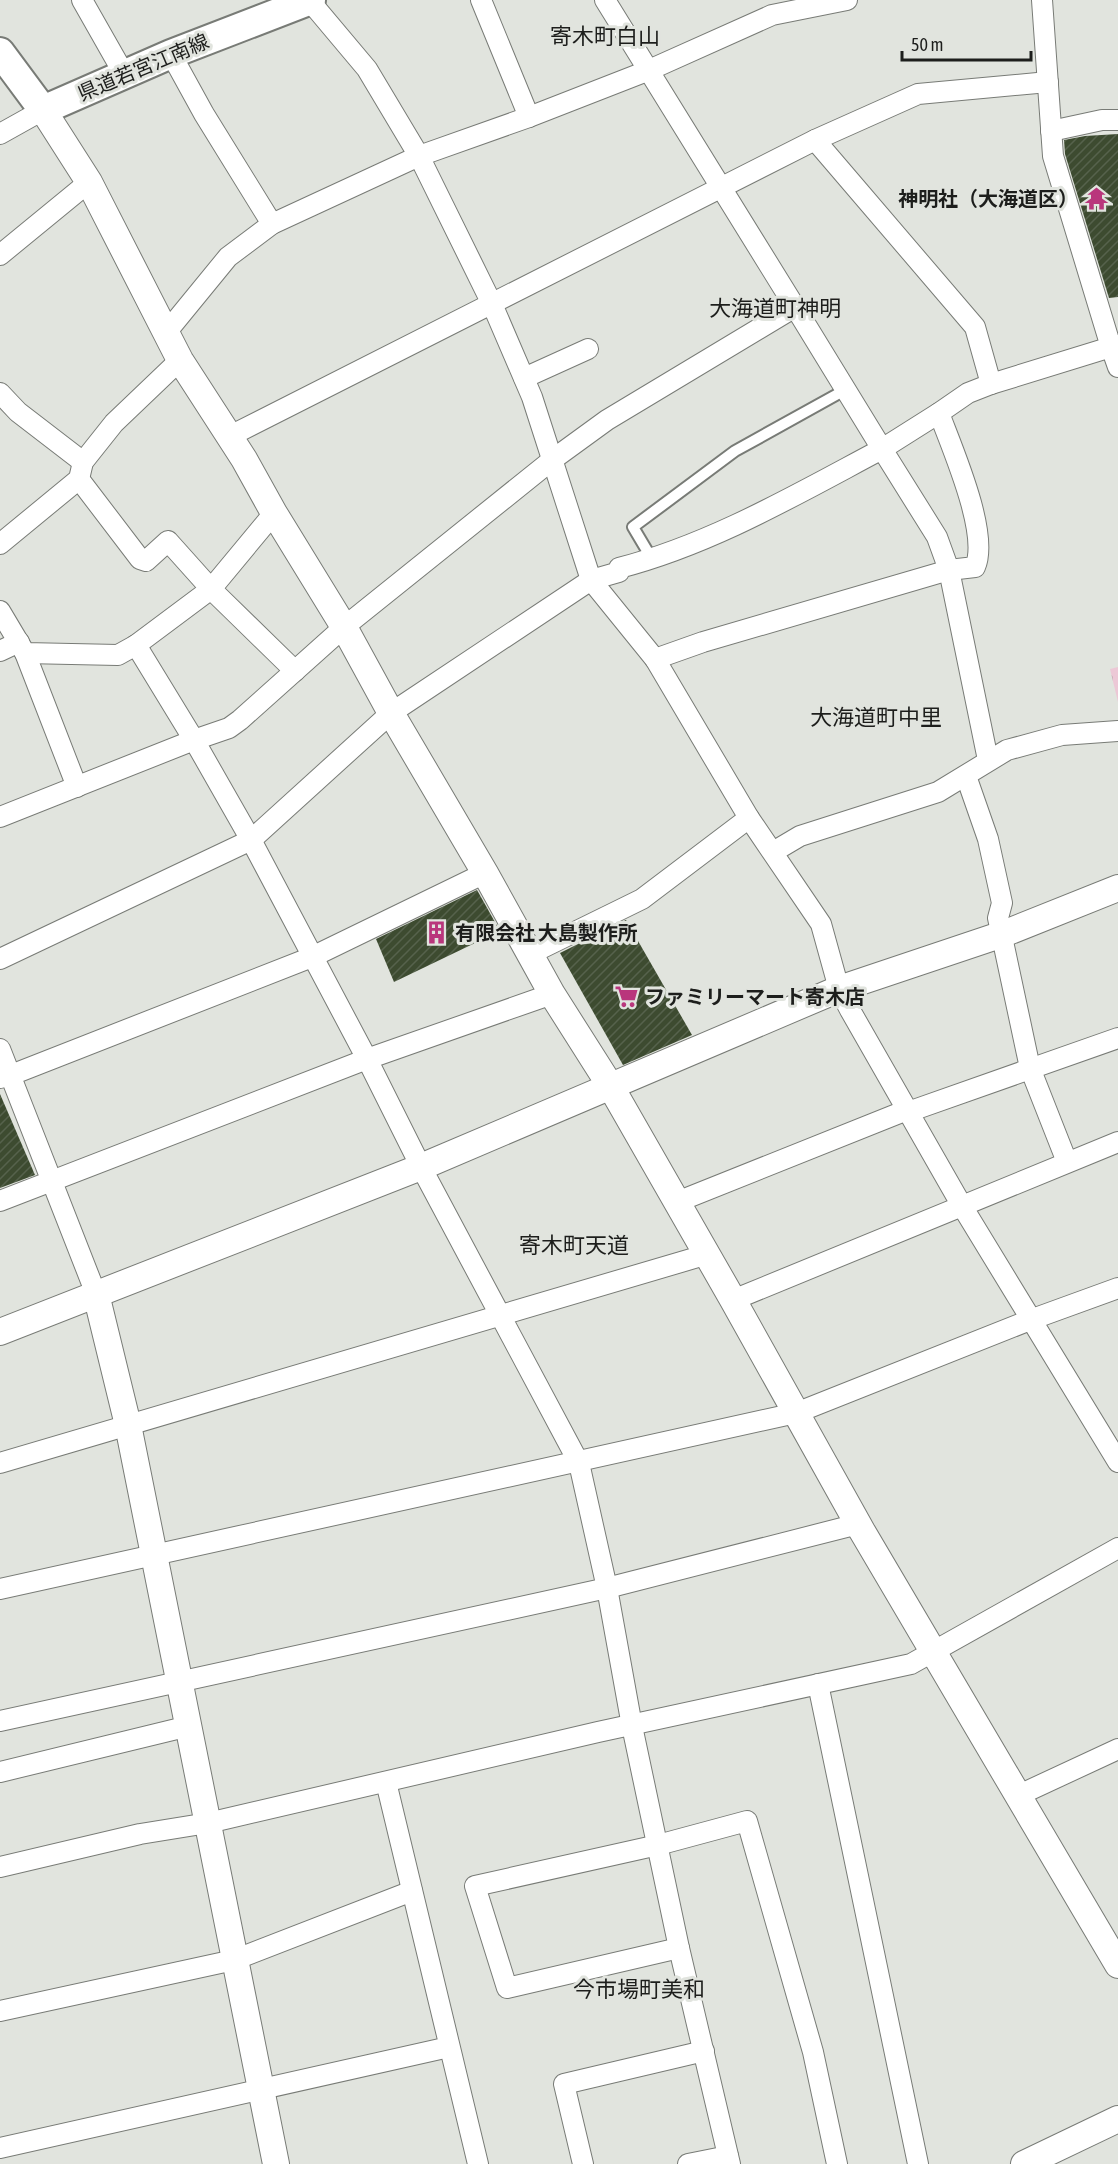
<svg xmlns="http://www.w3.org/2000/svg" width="1118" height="2164" font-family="'Asap Condensed','Noto Sans JP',sans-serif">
<defs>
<pattern id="cemetery-stones" width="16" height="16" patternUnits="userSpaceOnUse" patternTransform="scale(1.5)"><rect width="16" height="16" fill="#ecc8d6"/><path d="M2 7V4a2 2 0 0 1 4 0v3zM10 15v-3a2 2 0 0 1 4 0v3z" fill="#caabb7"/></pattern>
<pattern id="building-hatch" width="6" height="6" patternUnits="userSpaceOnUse" patternTransform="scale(1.5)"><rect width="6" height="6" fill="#3d4b30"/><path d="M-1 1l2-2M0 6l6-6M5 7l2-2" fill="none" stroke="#56624c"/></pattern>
</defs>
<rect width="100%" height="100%" fill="#e1e4de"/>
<polygon fill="url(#cemetery-stones)" points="1118,667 1118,702 1110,669"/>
<g fill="url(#building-hatch)">
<polygon points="1118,134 1118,297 1109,298 1065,154 1064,140 1085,136"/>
<polygon points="477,890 500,931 394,982 376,939"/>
<polygon points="626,920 692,1035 623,1065 560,953"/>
<polygon points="0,1094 35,1175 0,1188"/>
</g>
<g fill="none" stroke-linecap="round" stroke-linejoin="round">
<defs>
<polyline id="service" points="652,559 633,527 735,451 845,390"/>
<g id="minor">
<polyline points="82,0 124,74"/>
<path d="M309 0 367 69 419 156 492 304 532 397 591 580 619 572V568C712 544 797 494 882 449L937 537 949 570 988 760"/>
<polyline points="481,0 529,117"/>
<polyline points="605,0 795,307"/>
<polyline points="171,54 204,114 272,224"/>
<polyline points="1051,131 1102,120 1118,120"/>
<polyline points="0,134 43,110"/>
<polyline points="815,140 975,327 991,384"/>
<polyline points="0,255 89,182"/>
<polyline points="165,334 228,257 272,224 419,156 529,117 647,71 772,15 847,0"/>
<polyline points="1118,345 1111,347 1118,367"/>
<polyline points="524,378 588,349"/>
<polyline points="0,393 18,412 83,462"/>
<polyline points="230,436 815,140 918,94 1048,82"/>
<polyline points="79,479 140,559 146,561 168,541 211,589 295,671"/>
<polyline points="0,544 79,479 83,462 114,423 180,360"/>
<polyline points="0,611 25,653 118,655 136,645 211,589 274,513"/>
<polyline points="136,645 194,740 229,728 240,720 344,627 552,460 607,420 795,307 882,449 939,413 968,393 991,384 1111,347 1053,156 1042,0"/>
<polyline points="0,651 19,642"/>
<polyline points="25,653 77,787"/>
<path d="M655 659 703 642 949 570 975 567C990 534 952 448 939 413"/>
<polyline points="966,776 988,839 1002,903 998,918 1030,1068 1067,1162"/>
<polyline points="0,817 194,740 251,840 367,1059 421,1167 579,1463 607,1588 632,1726 679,1948 730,2164"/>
<polyline points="773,852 800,836 938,792 1007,750 1062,735 1118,731"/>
<polyline points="530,954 642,899 749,818"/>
<polyline points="0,959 251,840 391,713 591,580 655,659 749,818 821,924 839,989 850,1010 962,1206 1118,1462"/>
<polyline points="0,1049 96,1294"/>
<polyline points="0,1078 11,1075 312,957 485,873"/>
<polyline points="908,1112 1118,1038"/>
<polyline points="0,1201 367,1059 552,994"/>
<polyline points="677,1202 907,1110"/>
<polyline points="733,1300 1118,1142"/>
<polyline points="0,1463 708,1254"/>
<polyline points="0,1589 796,1413 1030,1320 1118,1288"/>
<polyline points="818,1684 918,2164"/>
<polyline points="0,1721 607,1588 858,1524"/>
<polyline points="0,1772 189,1726"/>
<polyline points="386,1782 478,2164"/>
<polyline points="1017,1796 1118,1749"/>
<polyline points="0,1867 140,1834 208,1823 598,1732 911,1664 1118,1548"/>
<polyline points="679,1948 507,1988 475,1886 658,1845 747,1821 813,2052 837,2164"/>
<polyline points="0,2011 234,1960 412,1891"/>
<polyline points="0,2148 449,2047"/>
<polyline points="583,2164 564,2084 704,2051"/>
<polyline points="688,2164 728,2156"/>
</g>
<g id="tertiary">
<polyline points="43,110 89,182 180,360 244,459 274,513 344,627 391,713 485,873 552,994 611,1087 733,1300 862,1531 1118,1965"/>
<polyline points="96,1294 128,1425 276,2164"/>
<polyline points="0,1332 421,1167 839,989 1003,934 1118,888"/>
<polyline points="1024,2164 1118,2119"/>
</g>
<polyline id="secondary" points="0,52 43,110 171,54 311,0"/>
</defs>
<use href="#service" stroke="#787b76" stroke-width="14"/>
<use href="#minor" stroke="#787b76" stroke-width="22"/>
<use href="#tertiary" stroke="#787b76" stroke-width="28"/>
<use href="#secondary" stroke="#787b76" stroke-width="32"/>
<use href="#service" stroke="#fff" stroke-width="10"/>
<use href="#minor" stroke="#fff" stroke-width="20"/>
<use href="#tertiary" stroke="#fff" stroke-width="26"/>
<use href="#secondary" stroke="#fff" stroke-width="28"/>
</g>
<defs>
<symbol id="temple-bare" viewBox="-9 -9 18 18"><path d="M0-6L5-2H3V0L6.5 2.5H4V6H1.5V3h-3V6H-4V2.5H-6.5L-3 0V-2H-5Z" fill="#b9367c" stroke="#e1e4de" stroke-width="2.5" paint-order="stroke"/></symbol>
<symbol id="building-bare" viewBox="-9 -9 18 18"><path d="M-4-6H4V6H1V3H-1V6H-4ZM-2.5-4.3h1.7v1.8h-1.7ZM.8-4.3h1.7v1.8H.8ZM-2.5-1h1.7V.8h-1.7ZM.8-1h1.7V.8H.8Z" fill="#b9367c" stroke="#e1e4de" stroke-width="2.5" paint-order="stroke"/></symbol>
<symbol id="supermarket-bare" viewBox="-9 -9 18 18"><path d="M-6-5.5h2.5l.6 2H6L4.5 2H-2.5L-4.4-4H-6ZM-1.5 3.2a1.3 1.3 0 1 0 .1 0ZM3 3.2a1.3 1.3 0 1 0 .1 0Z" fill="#b9367c" stroke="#e1e4de" stroke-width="2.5" paint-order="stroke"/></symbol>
</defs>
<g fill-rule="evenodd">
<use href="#temple-bare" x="1080" y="182" width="33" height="33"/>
<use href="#building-bare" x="420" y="916" width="33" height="33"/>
<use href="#supermarket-bare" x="610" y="980" width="33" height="33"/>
</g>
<g text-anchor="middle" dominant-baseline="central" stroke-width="6" stroke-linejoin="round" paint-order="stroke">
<g font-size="20" fill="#1d1e1c" stroke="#e1e4de">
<text transform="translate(143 67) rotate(-23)">県道若宮江南線</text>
</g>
<g font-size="20" font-weight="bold" fill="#1d1e1c" stroke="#e1e4de" text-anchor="start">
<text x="1078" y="198" text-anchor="end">神明社（大海道区）</text>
<text x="455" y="932">有限会社 大島製作所</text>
<text x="645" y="996">ファミリーマート寄木店</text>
</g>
<g font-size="22" fill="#1d1e1c" stroke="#e1e4de">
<text x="605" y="36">寄木町白山</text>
<text x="775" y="308">大海道町神明</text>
<text x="876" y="717">大海道町中里</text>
<text x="574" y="1245">寄木町天道</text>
<text x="639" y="1989">今市場町美和</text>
</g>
</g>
<path d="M902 51v9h129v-9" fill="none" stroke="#1d1e1c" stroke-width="3"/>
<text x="911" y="51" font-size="18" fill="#1d1e1c" stroke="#e1e4de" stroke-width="4.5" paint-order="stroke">50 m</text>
</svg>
